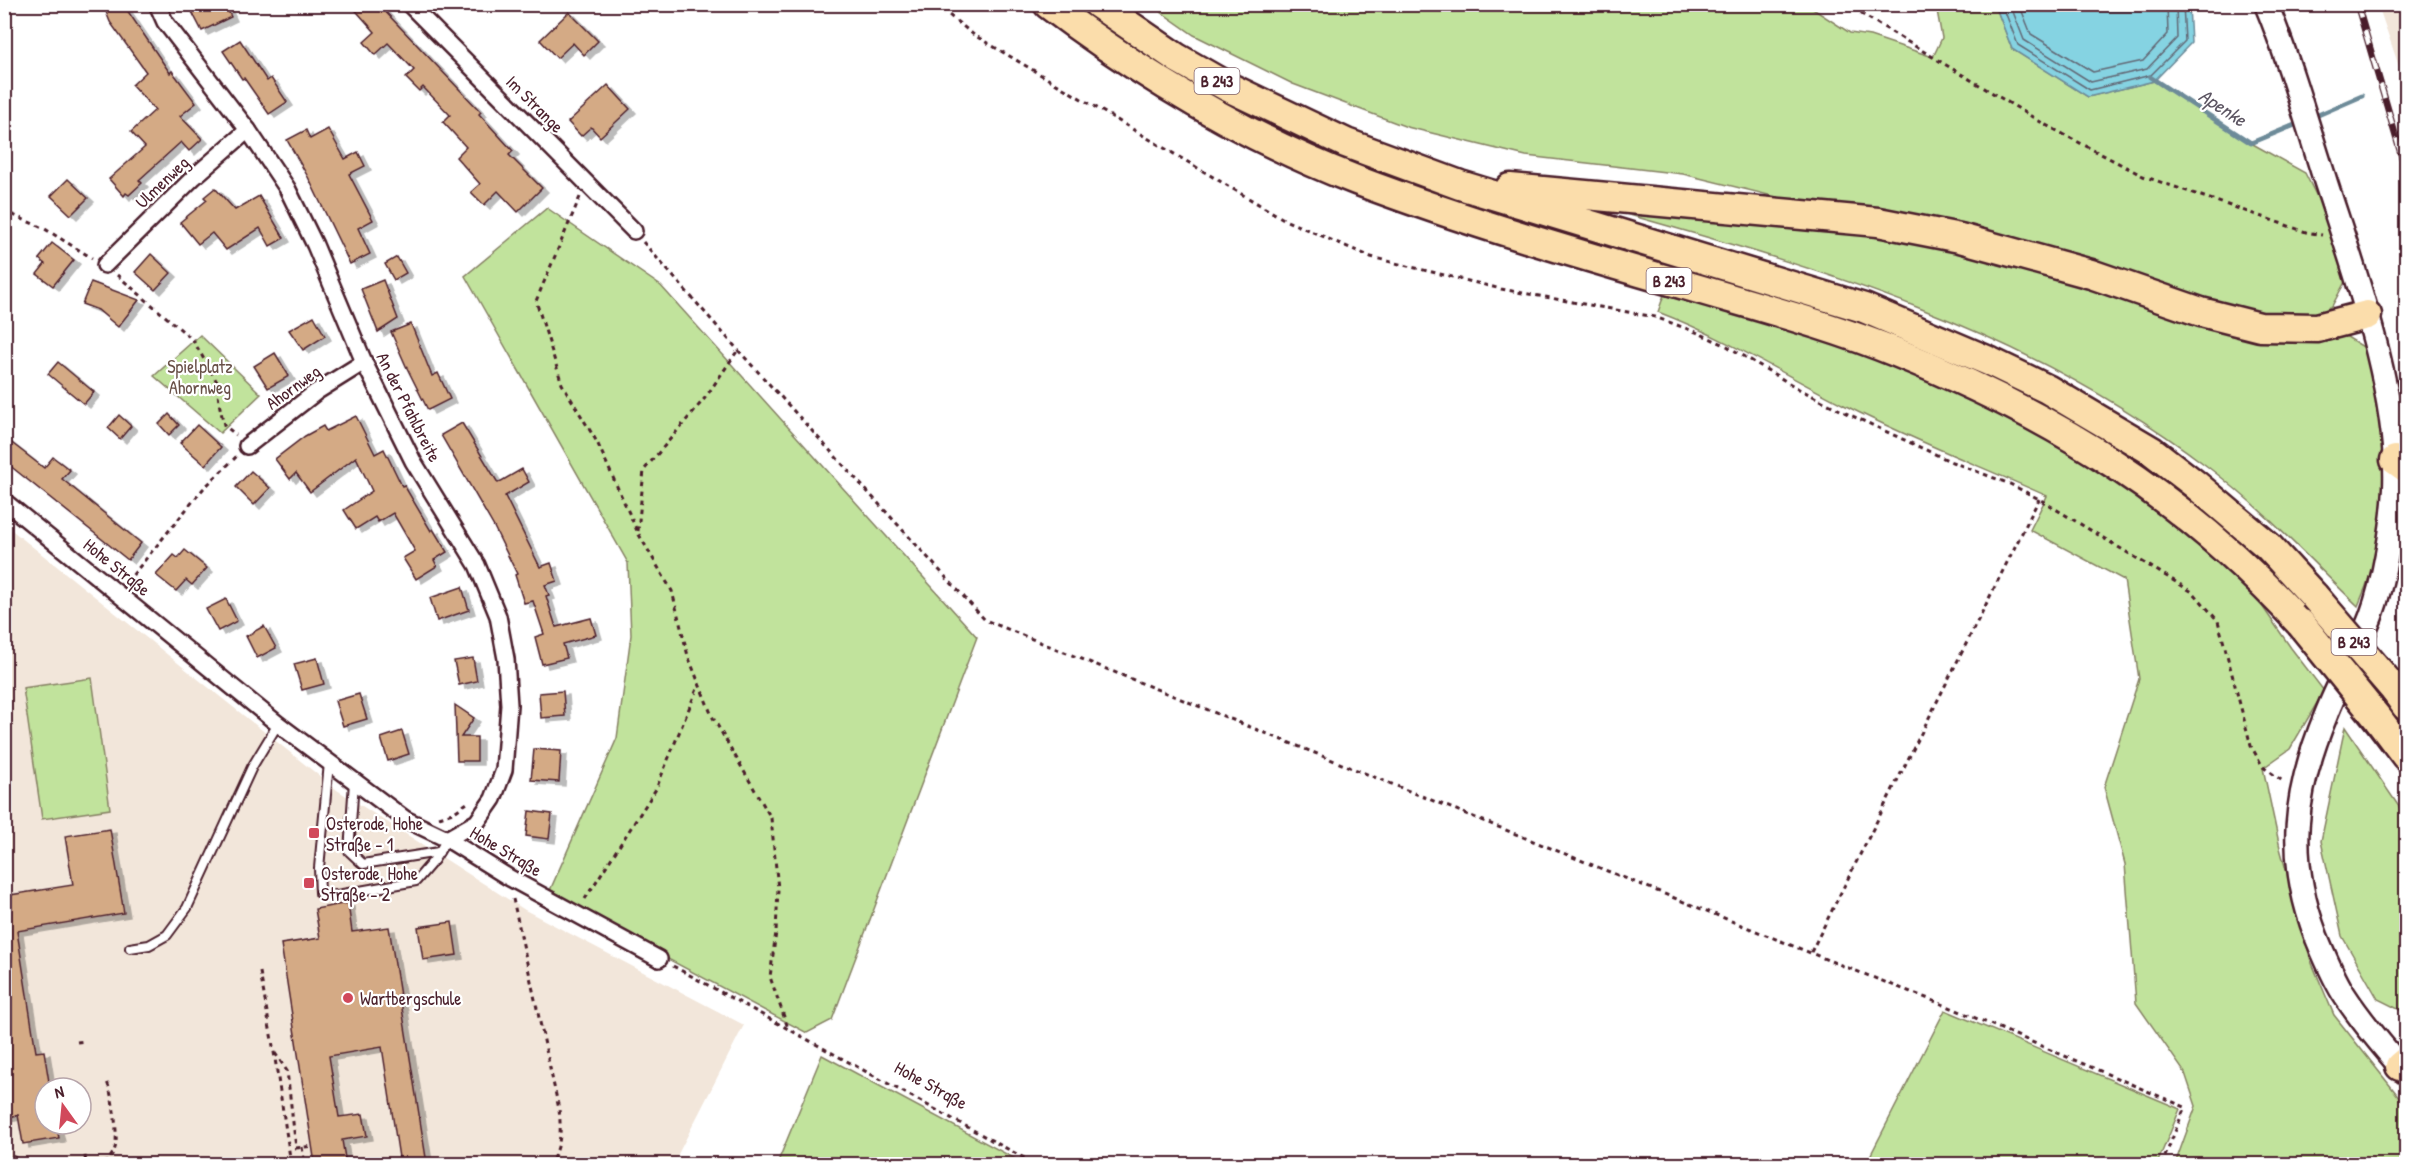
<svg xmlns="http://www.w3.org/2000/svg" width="2411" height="1169" font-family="'Patrick Hand',sans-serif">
<defs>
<filter id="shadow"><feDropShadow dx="6" dy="4" stdDeviation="0" flood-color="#0004"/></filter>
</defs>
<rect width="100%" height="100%" fill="#fff"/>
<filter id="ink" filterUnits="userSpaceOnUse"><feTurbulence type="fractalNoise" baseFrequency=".0167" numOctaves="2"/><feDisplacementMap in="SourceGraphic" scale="12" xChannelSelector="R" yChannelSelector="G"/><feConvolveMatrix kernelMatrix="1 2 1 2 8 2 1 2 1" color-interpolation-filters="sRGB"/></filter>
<g filter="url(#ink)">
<g fill="#f2e6da" fill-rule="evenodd">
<polygon points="2378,5 2406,5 2406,87"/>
<path d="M4 524 337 790 525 910 744 1025 673 1164H5ZM45 1088H81V1124H45Z"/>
</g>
<g fill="#c1e39c" stroke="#868164" stroke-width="1.5">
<polygon points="1151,5 1807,5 1850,33 1870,36 1933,57 1942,38 1936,5 1995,5 2012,49 2088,97 2154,81 2251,143 2305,173 2328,219 2346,280 2332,306 2318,314 2262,316 1683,174 1526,156 1407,127 1293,84 1194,35"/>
<path d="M1594 205 1814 222 2339 332 2365 348C2373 379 2382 411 2385 443 2390 497 2380 557 2358 606 2309 559 2262 508 2208 467 2023 325 1814 267 1594 205Z"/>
<polygon points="547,208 661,286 977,637 832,1020 807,1033 548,895 617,738 631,635 628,563 465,276"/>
<path d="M1665 292 1815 337 1940 385 2000 413 2117 478 2233 571 2260 603 2291 648 2324 691 2290 749 2263 768 2280 848 2311 961 2334 1015 2400 1098 2406 1096V1164H2175L2196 1106 2185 1073 2136 1003 2125 864 2104 787 2139 679 2124 580 2030 530 2047 496C1980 466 1911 439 1846 406 1783 374 1724 337 1658 312Z"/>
<polygon points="200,335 261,394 220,433 154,376"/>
<polygon points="92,678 110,809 42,819 23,688"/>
<polygon points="2345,727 2406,817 2406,1010 2402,1011 2378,999 2342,936 2321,841"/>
<polygon points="1945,1010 2180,1109 2157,1164 1866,1164"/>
<polygon points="822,1055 1025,1164 777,1164"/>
</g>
<polygon fill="#85d3e2" stroke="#6d8b99" stroke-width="1.5" points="1995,5 2189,5 2191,43 2154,81 2088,97 2012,49"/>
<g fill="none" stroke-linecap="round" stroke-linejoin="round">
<g stroke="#626774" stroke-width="1.5">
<polyline points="2002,4 2018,45 2090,90 2151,75 2185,41 2183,4"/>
<polyline points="2010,4 2024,40 2091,82 2147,69 2177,38 2176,4"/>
<polyline points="2019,4 2031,34 2093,72 2143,61 2168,34 2167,4"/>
</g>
<g stroke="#6d8b99" stroke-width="5">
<polyline points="2150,77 2251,143 2302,122"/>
<polyline points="2402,79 2406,77"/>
<polyline points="2311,118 2362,96"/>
</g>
</g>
<g fill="#d4aa85" stroke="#4a1f2b" stroke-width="1.5" filter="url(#shadow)">
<polygon points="103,4 123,4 170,73 172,71 196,103 180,116 202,139 189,151 181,142 139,180 142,183 129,195 126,193 124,196 109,179 145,147 131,132 155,110 132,85 146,72 110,22"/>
<polygon points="188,4 225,4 231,17 202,31"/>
<polygon points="350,4 378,4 481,112 479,114 513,151 509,155 542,188 518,212 498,191 484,205 471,192 480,184 456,157 466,147 443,122 450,115 423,87 419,91 406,78 414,70 388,43 375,55 364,42 375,32"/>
<polygon points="569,12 598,41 584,55 573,43 557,58 540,40"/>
<polygon points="240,40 267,81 271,78 287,102 269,114 244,78 242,79 223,51"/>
<polygon points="608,85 630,109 600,137 591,127 581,136 568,122"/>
<polygon points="328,129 345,159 358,152 365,166 349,174 373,220 358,228 370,254 350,264 308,177 287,140 306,130 310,139"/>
<polygon points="68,179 88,198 71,215 51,196"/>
<polygon points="215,188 235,210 259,196 284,238 270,246 260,228 226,250 212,233 198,244 180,222 207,200 204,197"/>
<polygon points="52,243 74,260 53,286 37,274 45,264 39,259"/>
<polygon points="151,254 171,273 155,290 135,272"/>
<polygon points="397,257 406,273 394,280 385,264"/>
<polygon points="383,280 398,319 378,332 361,289"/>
<polygon points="91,282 139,300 118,327 98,310 82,304"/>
<polygon points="314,316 325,336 303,350 289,330"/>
<polygon points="411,324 432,376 438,373 450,399 428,410 406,366 391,332"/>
<polygon points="275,353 289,376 268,388 254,366"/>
<polygon points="58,362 94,392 84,404 48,374"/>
<polygon points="169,414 179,425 169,435 159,424"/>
<polygon points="119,415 131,426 120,439 108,428"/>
<polygon points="356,416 375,454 384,449 402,486 404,485 431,531 433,529 447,552 434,560 437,566 416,579 403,558 415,551 393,513 378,522 375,517 356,529 344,510 372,491 356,457 310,492 296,473 290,479 275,459 305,436 323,426 326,431"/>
<polygon points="462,423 498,483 522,469 529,482 505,496 540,567 551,563 557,581 545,585 549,595 546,596 556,627 591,618 596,635 563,644 567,658 542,664 535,637 544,634 533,601 524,603 515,575 517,574 494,527 441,435"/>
<polygon points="197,425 221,447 205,465 180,443"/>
<polygon points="4,437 44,468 53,457 70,470 62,479 141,543 128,560 4,461"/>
<polygon points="251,471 270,488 254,505 236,487"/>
<polygon points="185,550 207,568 192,585 186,580 176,591 156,575 174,555 178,558"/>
<polygon points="462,587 469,610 437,621 430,598"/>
<polygon points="226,599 237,621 218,631 206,609"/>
<polygon points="264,626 276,648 257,658 246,636"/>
<polygon points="317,658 324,684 302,690 294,664"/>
<polygon points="473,658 477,681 459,685 454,661"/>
<polygon points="563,691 565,716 541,718 539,693"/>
<polygon points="359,694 367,719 343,726 335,701"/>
<polygon points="455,705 474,718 461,737 477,737 477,761 457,761"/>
<polygon points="402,731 409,754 388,761 381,738"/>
<polygon points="534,749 561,751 559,782 531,780"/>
<polygon points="529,811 552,814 549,839 526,836"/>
<polygon points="110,829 124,913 17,931 36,1052 44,1051 50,1088 45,1088 45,1124 56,1124 59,1138 23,1144 18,1115 4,1118 4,896 73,885 65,836"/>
<polygon points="348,903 352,932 389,927 427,1164 400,1164 382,1047 329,1056 339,1117 363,1114 367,1136 342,1140 346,1164 315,1164 281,944 320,938 315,909"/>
<polygon points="452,922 457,955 423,960 418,927"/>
</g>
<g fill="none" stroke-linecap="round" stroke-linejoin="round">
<defs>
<g id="lane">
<polyline points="329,763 319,868 320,893 337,895 416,881 434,860 447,839"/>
<polyline points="354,782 349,851 363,864 439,852"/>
<polyline points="130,948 149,945 167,935 187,908 252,767 278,724"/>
</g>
<g id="street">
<polyline points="157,4 165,22 248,130 287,188 315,245 364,362 413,461 477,565 498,616 506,659 509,705 504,770 493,799 477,822 447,839"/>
<polyline points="409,4 634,231"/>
<polyline points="105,265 194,177 248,130"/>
<polyline points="247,446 316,392 364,362"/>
<polyline points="4,501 278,724 405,819 447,839 508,877 659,959"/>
</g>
<path id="secondary" d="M2266 4C2290 62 2307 124 2326 183 2355 273 2399 393 2395 488 2393 526 2384 581 2371 616 2358 650 2339 681 2326 715 2294 792 2286 857 2316 936 2324 955 2332 975 2343 993 2361 1021 2384 1048 2406 1073"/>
<g id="highway">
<path d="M1048 4C1143 76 1245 137 1356 180 1467 222 1581 255 1695 288 1763 308 1832 326 1898 353 2058 418 2184 496 2301 624"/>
<polyline points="1098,4 1177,58 1226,86 1346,143 1460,185 1864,308 1991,362 2047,389 2152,451 2196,485 2268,546 2314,596"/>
<polyline points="1510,188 1878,222 1960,238 2091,274 2201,312 2260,327 2317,328 2367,315"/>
<polyline points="2395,460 2406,468"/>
<polyline points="2394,689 2406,706"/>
<polyline points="2378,719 2406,756"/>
<polyline points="2400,1066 2406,1061"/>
</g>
</defs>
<use href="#lane" stroke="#4a1f2b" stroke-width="12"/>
<use href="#street" stroke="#4a1f2b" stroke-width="20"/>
<use href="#secondary" stroke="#4a1f2b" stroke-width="27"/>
<use href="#highway" stroke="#4a1f2b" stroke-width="33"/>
<g stroke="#4a1f2b" stroke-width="3" stroke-dasharray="4.5 4.5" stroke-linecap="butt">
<polyline points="935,4 974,35 1287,221 1371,257 1501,289 1655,317 1696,332 1727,346 1799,389 1846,413 1952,462 2010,484 2039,499 2194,593 2218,621 2251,746 2263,767 2284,782"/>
<polyline points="1845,4 2044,124 2143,176 2306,232 2322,235"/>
<polyline points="580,197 536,301 562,384 597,442 638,533 672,591 688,656 712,716 771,818 778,889 776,932 770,977 788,1028"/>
<polyline points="4,211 45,229 92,258"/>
<polyline points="643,242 738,350 985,620 1833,962 1947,1006 2185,1107 2162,1164"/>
<polyline points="117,275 193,340 217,382 219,403 224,425 236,435"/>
<polyline points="638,531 644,470 705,398 738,350"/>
<polyline points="127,582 203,489 237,456"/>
<polyline points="439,817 453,813 470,801"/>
<path d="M513 899 559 1109C561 1130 562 1148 549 1164"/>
<polyline points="585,899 656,789 699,684"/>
<polyline points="1811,952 2039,499"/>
<polyline points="673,966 1035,1164"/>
<polyline points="260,972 274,1052 291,1164"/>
<polyline points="77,1042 85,1041"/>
<polyline points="275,1053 287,1071 296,1148 313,1146"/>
<polyline points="302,1147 305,1164"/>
<polyline points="4,1152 20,1160 40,1164"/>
<polyline points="85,1156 86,1164"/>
<path d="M104 1164C109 1160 113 1154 115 1148 119 1136 112 1090 106 1080"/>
</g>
<use href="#lane" stroke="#fff" stroke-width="8"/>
<use href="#street" stroke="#fff" stroke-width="15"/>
<use href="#secondary" stroke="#fff" stroke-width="22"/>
<use href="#highway" stroke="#fbddab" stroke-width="28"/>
<defs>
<polyline id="rail" points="2357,4 2406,171"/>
</defs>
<use href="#rail" stroke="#4a1f2b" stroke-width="7"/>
<use href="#rail" stroke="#fff" stroke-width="4.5" stroke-dasharray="14" stroke-linecap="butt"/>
<defs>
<g id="highway-bridge">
<polyline points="2314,596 2394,689"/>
<polyline points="2301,624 2378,719"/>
</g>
</defs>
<use href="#highway-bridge" stroke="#4a1f2b" stroke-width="33" stroke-linecap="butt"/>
<use href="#highway-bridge" stroke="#fbddab" stroke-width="28"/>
</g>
</g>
<g fill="#d1495b" stroke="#fff" stroke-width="2">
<rect x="308" y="827" width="12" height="12" rx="3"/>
<rect x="303" y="877" width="12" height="12" rx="3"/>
<circle cx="348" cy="998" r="6"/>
</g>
<g text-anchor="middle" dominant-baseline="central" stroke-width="4.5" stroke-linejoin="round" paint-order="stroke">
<g fill="#fff" stroke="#80626b" stroke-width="1.5">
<rect x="1194.5" y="68" width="45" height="26" rx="4.5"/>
<rect x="1646.5" y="268" width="45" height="26" rx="4.5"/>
<rect x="2331.5" y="629" width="45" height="26" rx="4.5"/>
</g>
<g font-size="16" font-weight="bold" fill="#4a1f2b">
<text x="1217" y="81">B 243</text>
<text x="1669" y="281">B 243</text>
<text x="2354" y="642">B 243</text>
</g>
<g font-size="18" fill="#4a1f2b" stroke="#fff">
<text transform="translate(535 104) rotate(45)">Im Strange</text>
<text transform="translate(162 182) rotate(-44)">Ulmenweg</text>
<text transform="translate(293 387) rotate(-36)">Ahornweg</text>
<text transform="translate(409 407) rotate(63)">An der Pfahlbreite</text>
<text transform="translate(117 567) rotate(39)">Hohe Straße</text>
<text transform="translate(506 851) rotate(31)">Hohe Straße</text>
<text transform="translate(931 1085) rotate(29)">Hohe Straße</text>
</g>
<g font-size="18" fill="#685047" stroke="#fff">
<text x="200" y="366">Spielplatz<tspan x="200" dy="21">Ahornweg</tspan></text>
</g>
<g font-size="18" fill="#4a1f2b" stroke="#fff" text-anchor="start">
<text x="326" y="823">Osterode, Hohe<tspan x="326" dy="21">Straße - 1</tspan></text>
<text x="321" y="873">Osterode, Hohe<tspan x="321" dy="21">Straße - 2</tspan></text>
<text x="360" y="998">Wartbergschule</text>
</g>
<g font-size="20" font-style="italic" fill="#5c5562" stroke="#fff">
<text transform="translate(2223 107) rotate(33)">Apenke</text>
</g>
</g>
<rect width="2411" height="1169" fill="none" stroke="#fff" stroke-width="24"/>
<rect x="12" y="12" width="2387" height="1145" fill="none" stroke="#4a1f2b" stroke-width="2" filter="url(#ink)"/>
<g transform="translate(63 1106) rotate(345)"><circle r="28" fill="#ffffff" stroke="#b7a5aa" stroke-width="1.5"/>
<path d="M0-4.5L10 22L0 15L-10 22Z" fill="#d1495b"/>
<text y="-9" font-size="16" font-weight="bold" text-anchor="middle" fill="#4a1f2b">N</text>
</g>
</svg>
